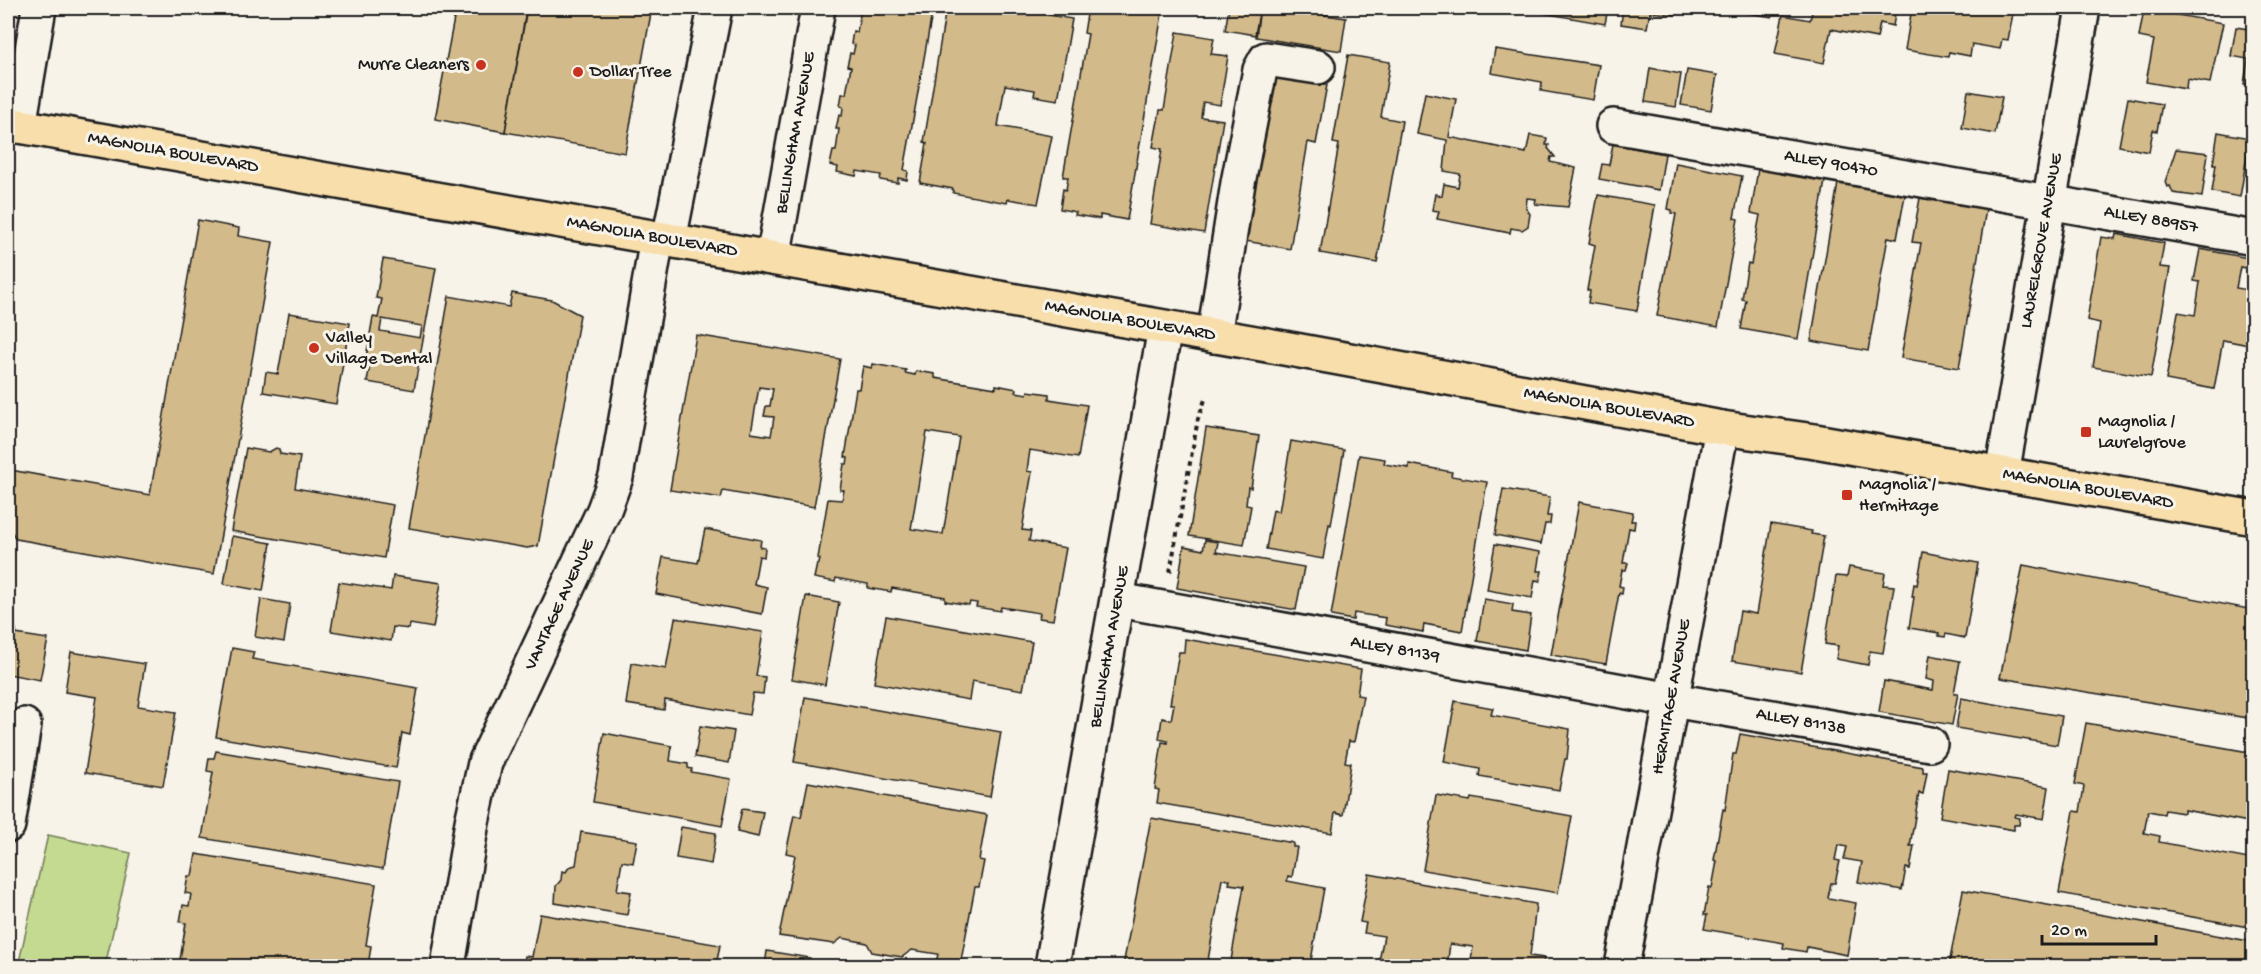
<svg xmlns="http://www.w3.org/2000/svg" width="2261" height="974" font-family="'Gochi Hand',sans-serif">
<rect width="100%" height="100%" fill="#f7f3e8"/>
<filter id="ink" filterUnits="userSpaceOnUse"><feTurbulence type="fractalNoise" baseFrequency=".0167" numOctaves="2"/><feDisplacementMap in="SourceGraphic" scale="12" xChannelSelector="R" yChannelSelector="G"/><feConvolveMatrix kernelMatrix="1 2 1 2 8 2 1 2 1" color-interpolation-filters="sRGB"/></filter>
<g filter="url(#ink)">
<polygon fill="#c4da90" stroke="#707b56" stroke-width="1.5" points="48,835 131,853 105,966 18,966"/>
<g fill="#d3ba8a" stroke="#1c1c1c" stroke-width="1.5" fill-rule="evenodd">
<polygon points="456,8 506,8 526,11 505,132 435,119"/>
<polygon points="527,8 652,8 625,153 505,132"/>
<polygon points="857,8 933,8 904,170 908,171 907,180 898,178 898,183 880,180 881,175 857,171 856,176 837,172 838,167 830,165 833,151 836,151 839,129 836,129 839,115 842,116 843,107 840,106 842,94 846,94 851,67 847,66 850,53 853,54 855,45 851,44 853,31 857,32 861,9"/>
<polygon points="946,8 1009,8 1072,19 1058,100 1034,96 1035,90 1005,85 998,126 1052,136 1038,204 1008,199 1007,203 953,193 953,189 920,183 927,143 924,142"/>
<polygon points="1088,8 1163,8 1127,220 1100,215 1100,219 1075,215 1076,212 1060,209 1063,189 1066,190 1068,177 1063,177 1088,34 1084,33"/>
<polygon points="1229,8 1260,8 1255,35 1225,30"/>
<polygon points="1260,8 1278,8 1346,18 1341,51 1256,37"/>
<polygon points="1533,8 1608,8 1605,24 1532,11"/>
<polygon points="1623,8 1677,8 1676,15 1650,12 1647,28 1621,24"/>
<polygon points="1748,8 1774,8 1772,17 1747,13"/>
<polygon points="1813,8 1896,8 1893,26 1880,23 1877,38 1831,29 1824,63 1775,54 1783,15 1810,20"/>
<polygon points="1912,8 2014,8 2008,40 2002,39 2000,49 1972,44 1970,56 1949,52 1948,57 1905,50"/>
<polygon points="2144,9 2223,23 2210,83 2187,79 2186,89 2146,82 2154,40 2139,37"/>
<polygon points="2236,27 2254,30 2254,86 2244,84 2248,59 2231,56"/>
<polygon points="1177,32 1214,38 1211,54 1228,56 1220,105 1203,102 1201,117 1223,120 1204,233 1150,224 1162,149 1153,147 1160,110 1164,110"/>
<polygon points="1495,49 1599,65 1593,100 1541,91 1542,82 1491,73"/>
<polygon points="1348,55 1390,62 1381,117 1402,121 1377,263 1320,253 1339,144 1333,143"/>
<polygon points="1650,68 1681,74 1676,107 1645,102"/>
<polygon points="1687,70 1717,75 1711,110 1681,105"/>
<polygon points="1262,74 1325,78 1323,85 1327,85 1316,144 1308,142 1290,249 1234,239"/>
<polygon points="1968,91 2002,97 1995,134 1962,128"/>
<polygon points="1425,93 1456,99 1449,137 1526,153 1530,135 1547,138 1546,145 1549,145 1548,148 1555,157 1551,157 1550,162 1576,168 1568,207 1535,204 1536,199 1527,198 1526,208 1530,214 1528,226 1522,230 1511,228 1510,233 1437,219 1439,211 1432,210 1435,194 1442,196 1444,184 1458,187 1460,174 1444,171 1447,140 1417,134"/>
<polygon points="2128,98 2162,104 2157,131 2153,130 2149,152 2119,146"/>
<polygon points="2218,132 2250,138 2240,197 2212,192 2216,164 2213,164"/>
<polygon points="1613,144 1665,154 1659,190 1599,179 1602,164 1609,165"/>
<polygon points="2176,149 2208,153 2202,197 2173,193 2170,186 2167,187 2165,182"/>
<polygon points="1676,163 1742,176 1734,218 1738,219 1718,327 1657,316 1676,214 1671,213 1672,210 1668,209"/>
<polygon points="1758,169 1825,181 1798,339 1741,329 1746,300 1742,299 1748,263 1751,264 1760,215 1751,213"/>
<polygon points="1838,183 1905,195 1897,239 1888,237 1868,351 1811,341"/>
<polygon points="1598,195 1655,205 1637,311 1588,303 1590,291 1587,290 1595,245 1589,243"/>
<polygon points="1920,198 1986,209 1959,368 1901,358 1921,243 1912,242"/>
<polygon points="198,220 239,228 238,236 273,242 214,574 16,539 8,526 8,486 10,470 150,495"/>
<polygon points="2116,234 2164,243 2160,267 2170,268 2151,377 2093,367 2100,323 2087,320 2101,237 2115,239"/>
<polygon points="2200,249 2254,259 2254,270 2240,267 2236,288 2254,291 2254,346 2223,340 2214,389 2166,380 2178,312 2195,315 2200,282 2194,281"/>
<path d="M383 259 436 268 414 390 367 382 370 364 365 363 373 317 378 318 382 299 376 298ZM382 319 422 326 420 338 380 331Z"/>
<polygon points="512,293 552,300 580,315 538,546 527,548 409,528 449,296 509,307"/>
<polygon points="289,313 350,323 336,404 263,392 266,372 278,374"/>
<path d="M696 335 840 359 814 507 723 491 721 498 670 490ZM759 387 773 389 770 406H766L764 416 774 417 771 436 751 433Z"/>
<path d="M873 364 906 370 905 373 915 375 916 371 935 374V378L996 388V385L1017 389 1016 392 1027 394 1028 391 1049 394V399L1087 405 1078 458 1030 450 1027 471 1032 472 1022 530 1031 531 1029 541 1066 548 1053 620 1039 618 1040 613 1001 607 1000 611 976 607 977 603 970 602 969 605 945 601V597L892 588 891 592 868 588V584L836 578 835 582 814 578 817 564H819L820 559 818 558 828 499 842 500 844 490H840L844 464H847L848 458 845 457 856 389H859L863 366 872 368ZM927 432 959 437 943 534 911 529Z"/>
<polygon points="1206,428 1259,436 1251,488 1248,487 1246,505 1251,506 1244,545 1189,536"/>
<polygon points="1291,441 1344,450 1331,525 1329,524 1323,559 1266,549 1273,510 1279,512"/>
<polygon points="246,448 269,452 276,448 279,449 280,454 300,457 295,488 393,505 384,558 231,531"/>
<polygon points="1359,455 1385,459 1384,464 1409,468 1409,464 1452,472 1451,476 1487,482 1462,631 1424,624 1423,632 1385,625 1386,618 1354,613 1353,620 1331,616"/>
<polygon points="1503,489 1550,497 1547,516 1551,516 1550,524 1545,524 1541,544 1495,535"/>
<polygon points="1579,502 1633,512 1631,521 1635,521 1634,529 1629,528 1623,563 1628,563 1626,570 1622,570 1619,586 1623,587 1622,594 1619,593 1606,664 1551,655"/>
<polygon points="1771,524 1812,531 1811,534 1824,536 1801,672 1732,661 1740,611 1756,614"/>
<polygon points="705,529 761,540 760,547 765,548 764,557 759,556 754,584 767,587 762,614 656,594 663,557 698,563"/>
<polygon points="232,536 271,543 263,591 224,584"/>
<polygon points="1205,540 1218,542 1216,552 1304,567 1296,610 1177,588 1184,546 1203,550"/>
<polygon points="1495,544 1540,552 1537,571 1542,571 1540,581 1535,580 1532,598 1487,590"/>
<polygon points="1923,552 1978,563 1965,638 1946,634 1945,637 1939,636 1939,633 1909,628 1914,597 1912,597 1914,584 1917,585"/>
<polygon points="2023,565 2254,610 2254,719 2000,678"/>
<polygon points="1849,567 1885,573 1883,585 1894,586 1883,653 1870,651 1868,665 1836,659 1838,646 1825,644 1836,576 1847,577"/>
<polygon points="393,576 441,583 433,628 410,624 409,629 393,627 391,641 331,631 339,582 391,590"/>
<polygon points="806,596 839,602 825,685 792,679"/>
<polygon points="261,599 290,604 284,642 255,637"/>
<polygon points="1484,599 1513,604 1512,612 1531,615 1526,650 1477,641"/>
<polygon points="886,616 1032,642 1023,690 972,681 969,700 874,683"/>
<polygon points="675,618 763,632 756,676 765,677 763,694 753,693 749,715 665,700 664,710 626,704 632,663 666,669"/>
<polygon points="10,628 16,629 16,634 48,639 40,680 8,674 8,632"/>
<polygon points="1185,639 1361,669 1357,695 1363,696 1354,742 1349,741 1345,762 1351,763 1343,815 1335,813 1332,833 1157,803 1159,790 1155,789 1162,742 1168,743 1168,741 1159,739 1162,718 1171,720 1174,704 1170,704 1179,652 1184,652"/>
<polygon points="232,648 254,652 252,659 418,688 410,735 402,733 396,768 216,737"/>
<polygon points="71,652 145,664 138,706 176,712 163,786 85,773 97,697 65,692"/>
<polygon points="1930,655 1960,661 1954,693 1958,693 1952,725 1879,712 1884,681 1933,690 1934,681 1926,679"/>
<polygon points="805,697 1001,732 990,797 794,762"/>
<polygon points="1961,698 2062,716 2057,745 1956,728"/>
<polygon points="1455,701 1493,708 1491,715 1570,729 1567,759 1565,759 1559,790 1479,776 1480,769 1444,762"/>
<polygon points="2086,723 2254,753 2254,823 2184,810 2184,813 2165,810 2164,814 2148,811 2144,833 2160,836 2159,842 2254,860 2254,928 2059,893 2074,811 2080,812 2084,786 2075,784"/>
<polygon points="700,726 734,731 729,763 695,757"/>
<polygon points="604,733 672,746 670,761 688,764 688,768 692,769 691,772 731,779 722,826 593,802"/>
<polygon points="1740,734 1923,767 1923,772 1927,772 1923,794 1919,793 1910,846 1914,846 1910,869 1906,868 1902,890 1858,882 1862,862 1844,859 1847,847 1838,845 1835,860 1840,861 1835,883 1831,883 1828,898 1856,903 1847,955 1807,947 1806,952 1783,948 1784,943 1704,929 1707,915 1704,915 1709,887 1712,888 1717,861 1714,860 1723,809 1725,810 1733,754 1736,754"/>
<polygon points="216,751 398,782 383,869 202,838 213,772 207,771 209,758 214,758"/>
<polygon points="1948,769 2049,787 2044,819 2016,814 2015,817 2020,818 2019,825 2014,825 2014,830 1940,817"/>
<polygon points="808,782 987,815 979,860 984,861 979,887 975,887 960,966 936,963 938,954 912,950 902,957 872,952 867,943 842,938 834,944 779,936 795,855 786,853 794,815 801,817"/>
<polygon points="1436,795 1470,801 1471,798 1572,816 1558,893 1423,870"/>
<polygon points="742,809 763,812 758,837 737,832"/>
<polygon points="1151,818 1293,843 1293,847 1297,847 1292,877 1288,876 1287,881 1324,888 1310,966 1230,966 1244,886 1229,884 1230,880 1222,879 1207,966 1123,966"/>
<polygon points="681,827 716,833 711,864 676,858"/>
<polygon points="581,832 637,841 633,863 622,861 617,890 631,892 627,915 555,903 556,886 561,880 562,871 566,872 569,867 576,865"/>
<polygon points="196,854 376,884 366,945 371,946 368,966 179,966 186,923 180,922 183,905 189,906 191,894 185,893 188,876 192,876"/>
<polygon points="1369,874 1536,904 1530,956 1544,958 1543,966 1470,966 1473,947 1450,944 1448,959 1443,958 1442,966 1378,966 1384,936 1364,933 1366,923 1360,922"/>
<polygon points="1963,890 2254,942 2254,966 1958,966 1949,965"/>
<polygon points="540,914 720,945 716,966 523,966 525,956 532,957"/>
<polygon points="767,951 810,958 808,966 765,966"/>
</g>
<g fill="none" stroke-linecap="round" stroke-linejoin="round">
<defs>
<g id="minor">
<polyline points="19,126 39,8"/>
<polyline points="1613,126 2254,238"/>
<polyline points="669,240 715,8"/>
<polyline points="773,258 818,8"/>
<polyline points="1214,336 1238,183 1260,70 1266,59 1318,67"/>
<polyline points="2002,474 2083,8"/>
<polyline points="1118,600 1672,700 1930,744"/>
<polyline points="8,825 24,725"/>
<polyline points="448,966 472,822 485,763 604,510 616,477 657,238"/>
<polyline points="1052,966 1165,328"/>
<polyline points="1622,966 1722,428"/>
</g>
<polyline id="major" points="8,124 1284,348 1722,428 1815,441 2254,518"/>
</defs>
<use href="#minor" stroke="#1c1c1c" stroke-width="38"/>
<use href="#major" stroke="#1c1c1c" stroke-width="38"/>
<polyline stroke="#1c1c1c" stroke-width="4" stroke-dasharray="4.5 4.5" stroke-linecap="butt" points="1170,572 1198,419 1206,397"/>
<use href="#minor" stroke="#f7f3e8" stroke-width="33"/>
<use href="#major" stroke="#f8deab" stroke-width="33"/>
</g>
</g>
<g fill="#c8321e" stroke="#f7f3e8" stroke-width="2">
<circle cx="481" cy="65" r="6"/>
<circle cx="578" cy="72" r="6"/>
<circle cx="314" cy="348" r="6"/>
<rect x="2080" y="426" width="12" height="12" rx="3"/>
<rect x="1841" y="489" width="12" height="12" rx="3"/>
</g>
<g text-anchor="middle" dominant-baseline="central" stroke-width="6" stroke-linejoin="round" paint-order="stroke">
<g font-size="18" fill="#1c1c1c" stroke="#f7f3e8" text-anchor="start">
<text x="469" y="65" text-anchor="end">Murre Cleaners</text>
<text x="590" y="72">Dollar Tree</text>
<text x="326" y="338">Valley<tspan x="326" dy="21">Village Dental</tspan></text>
<text x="2098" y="422">Magnolia /<tspan x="2098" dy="21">Laurelgrove</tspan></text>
<text x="1859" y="485">Magnolia /<tspan x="1859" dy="21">Hermitage</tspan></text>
</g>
<g font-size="18" fill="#1c1c1c" stroke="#f7f3e8">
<text transform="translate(796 133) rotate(-80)">BELLINGHAM AVENUE</text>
<text transform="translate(173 153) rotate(10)">MAGNOLIA BOULEVARD</text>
<text transform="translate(1831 164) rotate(10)">ALLEY 90470</text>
<text transform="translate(2151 220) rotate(10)">ALLEY 88957</text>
<text transform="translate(652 237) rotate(10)">MAGNOLIA BOULEVARD</text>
<text transform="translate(2042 241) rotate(-80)">LAURELGROVE AVENUE</text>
<text transform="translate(1130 321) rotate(10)">MAGNOLIA BOULEVARD</text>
<text transform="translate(1609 408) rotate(10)">MAGNOLIA BOULEVARD</text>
<text transform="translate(2088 489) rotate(10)">MAGNOLIA BOULEVARD</text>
<text transform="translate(560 605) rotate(-65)">VANTAGE AVENUE</text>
<text transform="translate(1110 647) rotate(-80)">BELLINGHAM AVENUE</text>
<text transform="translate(1395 650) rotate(10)">ALLEY 81139</text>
<text transform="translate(1672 697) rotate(-80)">HERMITAGE AVENUE</text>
<text transform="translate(1801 722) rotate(10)">ALLEY 81138</text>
</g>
</g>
<rect width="2261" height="974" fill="none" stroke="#f7f3e8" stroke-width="30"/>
<rect x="15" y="15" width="2231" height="944" fill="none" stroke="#1c1c1c" stroke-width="2" filter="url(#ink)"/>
<path d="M2042 935v9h114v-9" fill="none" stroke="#1c1c1c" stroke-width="3"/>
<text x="2051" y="935" font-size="18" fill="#1c1c1c" stroke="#f7f3e8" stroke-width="4.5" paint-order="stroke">20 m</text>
</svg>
